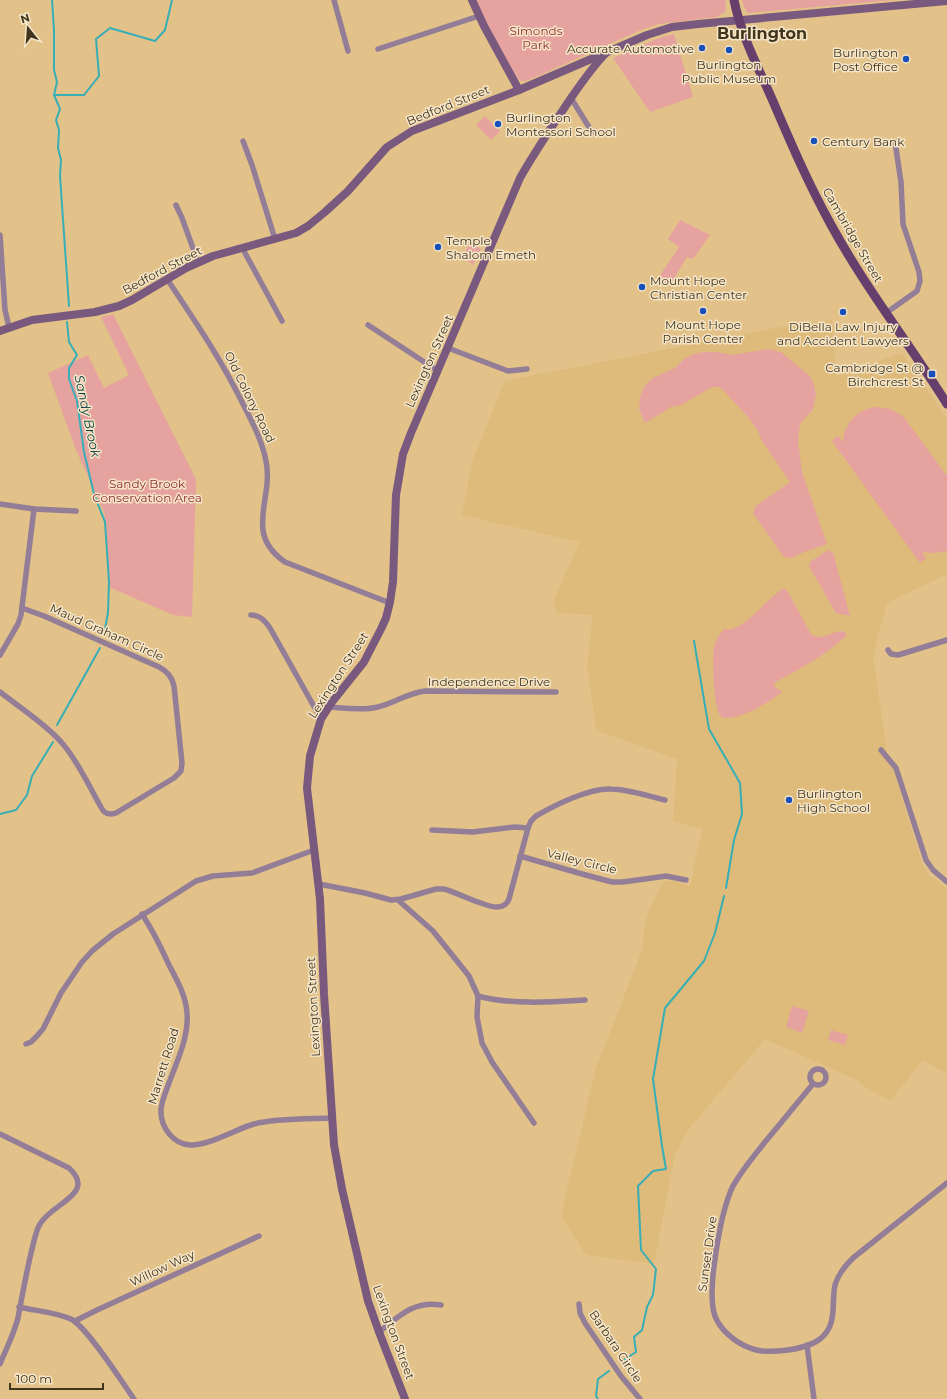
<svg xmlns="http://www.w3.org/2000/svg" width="947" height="1399" font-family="Montserrat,sans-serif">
<rect width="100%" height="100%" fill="#e2c289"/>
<polygon fill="#debb7a" points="832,320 836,376 902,353 947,419 947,574 887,603 873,655 887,753 893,764 896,780 922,863 929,875 947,888 947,1074 923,1060 890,1101 865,1087 857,1080 765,1039 687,1131 675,1155 654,1264 586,1255 561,1215 596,1068 641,953 647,915 663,882 672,881 690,886 702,829 673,821 677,759 596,730 587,665 593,615 558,613 553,603 579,542 462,515 473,460 505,381 775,328"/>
<g fill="#e6a29f">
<path d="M476 0H725L726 11 717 17 674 22 659 24 641 30 538 76C533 78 526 82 521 81 512 78 481 12 476 0Z"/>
<polygon points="742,0 894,0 748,13 744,7"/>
<polygon points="674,34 693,97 650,112 613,58 659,38"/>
<polygon points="485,116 500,131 491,140 476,125"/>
<polygon points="680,220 710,235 693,259 687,257 670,285 657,280 679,247 668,239"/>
<polygon points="470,242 481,249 473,265 463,257"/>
<polygon points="113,314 196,479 192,617 173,615 109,587 106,524 104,512 76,450 48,373 88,355 104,388 129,375 101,317"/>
<polygon points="768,349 781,352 811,377 814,385 816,394 813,409 800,424 798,441 802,472 827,544 804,552 791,558 787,558 783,556 753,513 756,506 790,482 762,441 758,431 748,417 722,389 719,387 712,387 681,405 671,407 645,423 639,409 640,397 645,385 653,378 675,368 685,358 694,354 703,352 718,352 732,355"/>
<path d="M875 407 890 409 903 416 947 476V551L935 553 922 552 926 558 920 563 832 441 838 436 843 442C844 424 856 410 875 407Z"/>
<polygon points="828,550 833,553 834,556 850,616 836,613 809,566 810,562"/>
<path d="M784 588 788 592 811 634C821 642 832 631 843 631L847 635C826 655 800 669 774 683L775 688 783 691C766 704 745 718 723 718 719 715 718 712 717 707 714 698 712 658 714 648 715 641 719 635 724 629 741 635 769 596 784 588Z"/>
<polygon points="792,1006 809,1011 802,1033 786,1027"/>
<polygon points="831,1030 848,1035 845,1045 828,1040"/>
</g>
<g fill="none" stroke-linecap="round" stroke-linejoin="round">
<g stroke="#38aeb6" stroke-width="2">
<polyline points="52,0 54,30 54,70 57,82 54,95 60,109 56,120 59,130 58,148 61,160 60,176 69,306"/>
<polyline points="54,95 84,95 99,76 96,39 110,28 155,41 165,30 172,0"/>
<polyline points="67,322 69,342 77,355 69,368 69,379 77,401 84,452 94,494 105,522 109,582 108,612 104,635"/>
<polyline points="694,641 709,729 740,783 742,814 734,840 726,888"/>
<polyline points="57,725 100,648"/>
<polyline points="0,814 16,810 27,795 32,776 53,742"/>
<polyline points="622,1361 636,1352 634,1337 642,1330 647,1307 653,1295 656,1269 641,1250 638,1186 653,1171 666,1169 662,1146 653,1079 665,1008 704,961 715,933 724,896"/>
<polyline points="598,1399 596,1396 598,1379 609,1371"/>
</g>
<g stroke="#937d97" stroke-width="5.5">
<polyline points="334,0 348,51"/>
<polyline points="378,49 479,16"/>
<polyline points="571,98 592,132"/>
<polyline points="243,141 252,165 275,239"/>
<polyline points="176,205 182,218 198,262"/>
<polyline points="0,235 5,310 9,327"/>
<polyline points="243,247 245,253 282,321"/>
<path d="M167 279C195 321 221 359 243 404 252 422 262 440 266 461 274 500 243 533 285 562L390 603"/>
<polyline points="886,313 917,291 920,281 919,272 903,224 901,182 895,142"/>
<polyline points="368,325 438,371"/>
<polyline points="448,348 508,371 527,369"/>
<polyline points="0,504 34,509 76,511"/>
<path d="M251 615C260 615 265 621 270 628L321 719"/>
<polyline points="888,650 891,654 898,655 947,640"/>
<polyline points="0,655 18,624 21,615 34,509"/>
<path d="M0 692C19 707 47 725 62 743 78 761 90 788 102 809 105 814 110 815 116 813L174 778 181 771 182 763 174 686C172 677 167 671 159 667L44 616 22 608"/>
<path d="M329 707C344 708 363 711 378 707 394 703 408 693 425 691L556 692"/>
<polyline points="881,750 896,768 926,860 933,870 947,882"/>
<polyline points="432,830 473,832 515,827 528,828"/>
<polyline points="520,856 582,874 612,882 623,882 666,876 686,880"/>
<path d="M319 884 365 893 391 900 401 899 436 889H444C456 892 487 908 497 907 503 907 507 904 509 899L528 828 531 821 536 816C555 805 589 788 611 789 628 789 647 796 665 800"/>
<polyline points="398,900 433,931 469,976 478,996 477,1017 482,1043 492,1062 534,1123"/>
<path d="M142 914C153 931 161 947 169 965 177 980 186 996 187 1013 189 1037 177 1061 169 1083 166 1091 162 1100 161 1109 160 1127 173 1144 190 1145 208 1146 236 1129 254 1124 275 1118 309 1119 332 1118"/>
<path d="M478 996C510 1005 552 1002 585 1000"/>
<polyline points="26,1044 31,1042 36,1037 43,1029 61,993 82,962 92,951 113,934 196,881 213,876 252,873 314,850"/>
<circle cx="818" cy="1077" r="8"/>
<path d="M813 1084C797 1103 781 1123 765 1142 754 1156 742 1170 733 1186 721 1210 706 1292 715 1316 720 1330 736 1343 750 1348 766 1355 806 1350 820 1339 838 1325 831 1304 835 1285 838 1274 845 1266 853 1258L947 1183"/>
<path d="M0 1134 69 1168C97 1194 52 1203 40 1224 35 1232 34 1243 31 1253 26 1275 22 1296 18 1318 14 1334 6 1349 0 1364"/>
<polyline points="579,1304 580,1313 585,1323 621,1376 640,1399"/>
<path d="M19 1307C36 1311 55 1312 71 1319 87 1327 122 1382 134 1399"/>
<polyline points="75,1321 97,1310 259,1236"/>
<path d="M379 1332C398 1317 414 1300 441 1305"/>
<polyline points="807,1345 814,1399"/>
</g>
<g stroke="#79597e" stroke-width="8">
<polyline points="472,0 484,26 519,90"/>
<polyline points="0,331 32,320 95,312 119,306 132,300 186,268 213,256 296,233 308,226 325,212 348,191 387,147 412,131 519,90 647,35 672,27 698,24 947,1"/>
<path d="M405 1399 379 1332 368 1301 342 1189 334 1145 324 994 320 899 307 788 310 756 321 719 332 702 364 662 381 629 386 618 390 602 393 582 396 495 403 454 411 433 520 178C536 150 553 125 571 98 582 82 593 66 607 52"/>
</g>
<path stroke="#663f6c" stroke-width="9" d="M734 0C741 35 758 67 772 99 790 141 808 183 830 223 864 286 909 343 947 404"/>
</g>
<g fill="#174fbb" stroke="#f6e6c9" stroke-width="1.5">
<circle cx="702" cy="48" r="4"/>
<circle cx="729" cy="50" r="4"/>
<circle cx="906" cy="59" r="4"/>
<circle cx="498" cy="124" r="4"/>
<circle cx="814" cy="141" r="4"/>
<circle cx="438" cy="247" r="4"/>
<circle cx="642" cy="287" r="4"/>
<circle cx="703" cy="311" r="4"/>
<circle cx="843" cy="312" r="4"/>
<rect x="928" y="370" width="8" height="8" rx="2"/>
<circle cx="789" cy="800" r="4"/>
</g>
<g text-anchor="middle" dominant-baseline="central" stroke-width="3" stroke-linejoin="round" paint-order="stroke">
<g font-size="12" fill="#8f2d31" stroke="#f6e6c9">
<text x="536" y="30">Simonds<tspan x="536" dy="14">Park</tspan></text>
<text x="147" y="483">Sandy Brook<tspan x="147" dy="14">Conservation Area</tspan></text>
</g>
<g font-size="12" fill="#42351d" stroke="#f6e6c9" text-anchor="start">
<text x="694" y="48" text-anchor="end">Accurate Automotive</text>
<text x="898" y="52" text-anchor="end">Burlington<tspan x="898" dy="14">Post Office</tspan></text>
<text x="729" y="64" text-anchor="middle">Burlington<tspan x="729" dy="14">Public Museum</tspan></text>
<text x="506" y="117">Burlington<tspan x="506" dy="14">Montessori School</tspan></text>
<text x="822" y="141">Century Bank</text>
<text x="446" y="240">Temple<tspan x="446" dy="14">Shalom Emeth</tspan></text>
<text x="650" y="280">Mount Hope<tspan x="650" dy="14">Christian Center</tspan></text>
<text x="703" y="324" text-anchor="middle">Mount Hope<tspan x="703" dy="14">Parish Center</tspan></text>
<text x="843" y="326" text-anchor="middle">DiBella Law Injury<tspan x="843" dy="14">and Accident Lawyers</tspan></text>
<text x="924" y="367" text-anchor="end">Cambridge St @<tspan x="924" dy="14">Birchcrest St</tspan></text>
<text x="797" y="793">Burlington<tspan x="797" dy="14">High School</tspan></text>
</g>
<g font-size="12" fill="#42351d" stroke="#f6e6c9">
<text transform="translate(448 105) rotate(-22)">Bedford Street</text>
<text transform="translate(853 235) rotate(60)">Cambridge Street</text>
<text transform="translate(162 270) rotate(-28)">Bedford Street</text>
<text transform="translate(429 361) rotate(-66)">Lexington Street</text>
<text transform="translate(250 397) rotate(64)">Old Colony Road</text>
<text transform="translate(107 632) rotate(24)">Maud Graham Circle</text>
<text transform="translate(338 675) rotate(-57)">Lexington Street</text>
<text x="489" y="681">Independence Drive</text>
<text transform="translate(582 861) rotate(14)">Valley Circle</text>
<text transform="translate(313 1007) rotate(-93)">Lexington Street</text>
<text transform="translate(163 1066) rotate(-73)">Marrett Road</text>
<text transform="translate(707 1254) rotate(-82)">Sunset Drive</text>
<text transform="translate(162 1268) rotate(-25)">Willow Way</text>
<text transform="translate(394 1332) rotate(70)">Lexington Street</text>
<text transform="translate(616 1346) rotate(56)">Barbara Circle</text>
</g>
<g font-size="13" font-style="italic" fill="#033b3f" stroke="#f6e6c9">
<text transform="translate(88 416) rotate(78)">Sandy Brook</text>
</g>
<g font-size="16" font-weight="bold" fill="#42351d" stroke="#f6e6c9">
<text x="762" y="33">Burlington</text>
</g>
</g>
<g transform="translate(28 28) rotate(343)" stroke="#f6e6c9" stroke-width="3" paint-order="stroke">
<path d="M0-3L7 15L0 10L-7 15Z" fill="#42351d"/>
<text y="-6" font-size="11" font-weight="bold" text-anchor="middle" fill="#42351d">N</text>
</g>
<path d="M10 1383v6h93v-6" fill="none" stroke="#42351d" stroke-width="2"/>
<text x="16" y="1383" font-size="12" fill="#42351d" stroke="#f6e6c9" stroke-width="3" paint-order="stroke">100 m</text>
</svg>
